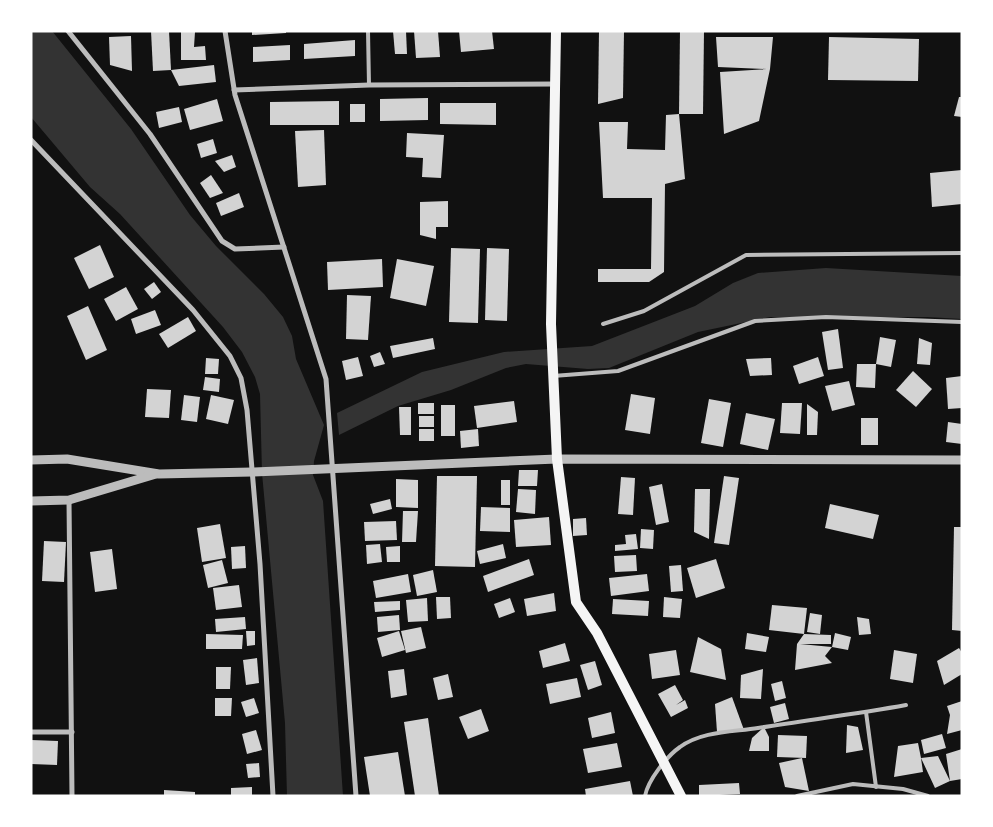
<svg xmlns="http://www.w3.org/2000/svg" width="993" height="827" font-family="'Source Sans 3',sans-serif">
<rect width="100%" height="100%" fill="#111"/>
<g fill="#333">
<polygon points="31,31 52,31 131,129 190,215 216,246 264,294 283,317 292,336 296,359 324,425 314,461 313,475 323,501 343,796 287,796 285,723 262,473 260,394 255,377 242,352 223,327 120,214 90,187 31,117"/>
<polygon points="826,268 962,276 962,319 927,317 770,317 698,332 609,368 588,369 526,364 506,368 451,390 398,406 339,435 337,413 422,372 504,352 592,346 695,306 733,283 758,273"/>
</g>
<g fill="#d3d3d3">
<polygon points="151,31 169,31 171,70 153,71"/>
<polygon points="181,31 195,32 194,47 205,46 206,60 181,60"/>
<polygon points="252,31 286,31 286,33 252,35"/>
<polygon points="393,31 406,31 407,54 395,54"/>
<polygon points="414,31 438,31 440,57 416,58"/>
<polygon points="459,31 492,31 494,49 461,52"/>
<polygon points="599,31 624,31 623,98 598,104"/>
<polygon points="680,31 704,31 703,114 679,114"/>
<polygon points="131,36 132,71 110,65 109,37"/>
<polygon points="716,37 773,37 770,69 759,121 724,134 720,72 767,69 718,67"/>
<polygon points="829,37 919,39 918,81 828,80"/>
<polygon points="355,40 355,56 304,59 304,44"/>
<polygon points="290,45 290,60 253,62 253,47"/>
<polygon points="214,65 216,82 179,86 171,70"/>
<polygon points="959,97 962,97 962,117 954,116"/>
<polygon points="428,98 428,120 380,121 380,99"/>
<polygon points="217,99 223,121 190,130 184,109"/>
<polygon points="339,101 339,125 270,125 270,102"/>
<polygon points="440,103 496,103 496,125 440,124"/>
<rect x="350" y="104" width="15" height="18"/>
<polygon points="179,107 182,122 159,128 156,112"/>
<polygon points="679,114 685,179 665,184 664,272 649,282 598,282 598,269 651,269 652,198 603,198 599,122 628,122 627,149 665,150 666,115"/>
<polygon points="324,130 326,185 298,187 295,131"/>
<polygon points="407,133 444,135 441,178 422,177 423,158 406,157"/>
<polygon points="213,139 217,153 201,158 197,144"/>
<polygon points="232,155 236,167 224,172 215,161"/>
<polygon points="962,170 962,204 932,207 930,173"/>
<polygon points="211,175 223,193 210,198 200,183"/>
<polygon points="239,193 244,207 221,216 216,203"/>
<polygon points="448,201 448,227 436,227 436,239 420,235 420,202"/>
<polygon points="100,245 114,277 89,289 74,258"/>
<polygon points="451,248 480,249 478,323 449,322"/>
<polygon points="487,248 509,249 507,321 485,320"/>
<polygon points="382,259 383,287 328,290 327,262"/>
<polygon points="397,259 434,266 426,306 390,298"/>
<polygon points="154,282 161,292 152,299 144,289"/>
<polygon points="126,287 138,309 116,321 104,299"/>
<polygon points="347,295 371,296 368,340 346,339"/>
<polygon points="88,306 107,350 86,360 67,316"/>
<polygon points="155,310 161,325 136,334 131,319"/>
<polygon points="188,317 196,331 168,348 159,334"/>
<polygon points="838,329 843,368 828,370 822,332"/>
<polygon points="880,337 896,340 891,367 876,364 875,388 856,387 857,364 876,364"/>
<polygon points="433,338 435,349 393,358 390,346"/>
<polygon points="919,338 932,343 930,365 917,364"/>
<polygon points="380,352 385,364 374,367 370,356"/>
<polygon points="358,357 363,376 346,380 342,361"/>
<polygon points="818,357 824,376 799,384 793,366"/>
<polygon points="206,358 219,359 218,374 205,374"/>
<polygon points="771,358 772,375 750,376 746,359"/>
<polygon points="913,371 932,389 916,407 896,390"/>
<polygon points="962,376 962,408 948,409 946,378"/>
<polygon points="205,377 220,379 219,392 203,390"/>
<polygon points="849,381 855,405 832,411 825,386"/>
<polygon points="147,389 171,390 169,418 145,417"/>
<polygon points="631,394 655,398 650,434 625,430"/>
<polygon points="184,395 200,397 197,422 181,420"/>
<polygon points="211,395 234,400 228,424 206,419"/>
<polygon points="709,399 731,403 723,447 701,443"/>
<polygon points="514,401 517,422 477,428 474,406"/>
<rect x="418" y="403" width="16" height="11"/>
<polygon points="782,403 802,403 800,434 780,433"/>
<polygon points="807,404 818,412 817,435 807,435"/>
<rect x="441" y="405" width="14" height="31"/>
<polygon points="399,407 411,407 411,435 400,435"/>
<polygon points="746,413 775,419 768,450 740,444"/>
<rect x="419" y="416" width="15" height="11"/>
<rect x="861" y="418" width="17" height="27"/>
<polygon points="948,422 962,424 962,444 946,442"/>
<rect x="419" y="429" width="15" height="12"/>
<polygon points="478,429 479,446 461,448 460,431"/>
<polygon points="519,470 538,470 537,486 518,486"/>
<polygon points="437,476 477,476 475,567 435,566"/>
<polygon points="724,476 739,478 729,545 714,543"/>
<polygon points="621,477 635,478 633,515 618,514"/>
<polygon points="396,479 418,480 418,508 396,507"/>
<rect x="501" y="480" width="9" height="25"/>
<polygon points="662,484 669,522 656,525 649,487"/>
<polygon points="518,489 536,490 535,514 516,512"/>
<polygon points="695,489 710,489 709,539 694,532"/>
<polygon points="390,499 392,509 373,514 370,504"/>
<polygon points="830,504 879,515 873,539 825,528"/>
<polygon points="481,507 510,508 510,532 480,531"/>
<polygon points="403,511 418,511 416,542 402,542"/>
<polygon points="549,517 551,545 516,547 514,520"/>
<polygon points="586,518 587,535 573,536 573,519"/>
<polygon points="396,521 397,540 365,541 364,522"/>
<polygon points="220,524 226,558 202,562 197,528"/>
<polygon points="954,527 962,527 962,631 952,630"/>
<polygon points="641,529 654,530 653,549 640,548"/>
<polygon points="636,534 638,549 615,551 615,545 626,544 625,535"/>
<polygon points="44,541 66,542 64,582 42,581"/>
<polygon points="380,544 382,562 367,564 366,545"/>
<polygon points="503,544 506,558 480,564 477,551"/>
<polygon points="245,546 246,568 232,569 231,547"/>
<polygon points="400,546 400,562 387,562 386,547"/>
<polygon points="112,549 117,589 95,592 90,552"/>
<polygon points="636,555 637,571 615,572 614,556"/>
<polygon points="529,559 534,575 488,592 483,576"/>
<polygon points="716,559 725,588 696,598 687,568"/>
<polygon points="222,560 228,583 208,588 203,565"/>
<polygon points="681,565 683,591 671,592 669,566"/>
<polygon points="433,570 437,592 417,596 413,575"/>
<polygon points="408,574 411,592 376,598 373,581"/>
<polygon points="647,574 649,591 611,596 609,578"/>
<polygon points="239,585 242,607 216,610 213,588"/>
<polygon points="554,593 556,611 527,616 524,599"/>
<polygon points="436,597 450,597 451,618 437,619"/>
<polygon points="664,597 682,599 680,618 663,617"/>
<polygon points="427,598 428,621 408,622 406,600"/>
<polygon points="510,598 515,612 499,618 494,604"/>
<polygon points="613,599 649,601 648,616 612,614"/>
<polygon points="400,601 400,610 375,612 374,602"/>
<polygon points="772,605 807,608 804,634 769,630"/>
<polygon points="810,613 822,615 820,634 807,632"/>
<polygon points="399,615 400,630 378,632 377,617"/>
<polygon points="245,617 246,629 216,632 215,619"/>
<polygon points="857,617 869,619 871,634 859,635"/>
<polygon points="421,627 426,648 406,653 401,631"/>
<polygon points="246,631 255,631 255,645 247,646"/>
<polygon points="399,631 405,650 382,657 377,638"/>
<polygon points="747,633 769,637 766,652 745,649"/>
<polygon points="835,633 851,637 848,650 832,647 825,656 832,663 795,670 797,644 804,634 831,635 831,644 800,644 832,647"/>
<polygon points="206,634 243,635 242,649 206,649"/>
<polygon points="698,637 721,649 726,680 690,672"/>
<polygon points="565,643 570,661 543,668 539,651"/>
<polygon points="959,648 962,653 962,674 944,685 937,661"/>
<polygon points="676,650 680,675 652,679 649,654"/>
<polygon points="894,650 917,654 913,683 890,679"/>
<polygon points="257,658 259,683 246,685 243,660"/>
<polygon points="595,661 602,685 588,690 580,665"/>
<polygon points="216,667 231,667 230,689 216,689"/>
<polygon points="404,669 407,695 391,698 388,671"/>
<polygon points="763,669 761,699 740,698 741,675"/>
<polygon points="448,674 453,697 438,700 433,678"/>
<polygon points="577,678 581,697 550,704 546,684"/>
<polygon points="782,681 786,698 775,701 771,684"/>
<polygon points="675,685 683,700 676,705 685,700 688,708 671,717 658,694"/>
<polygon points="732,697 744,730 717,732 715,704"/>
<polygon points="215,698 232,698 231,716 215,716"/>
<polygon points="254,698 259,713 246,717 241,702"/>
<polygon points="962,701 962,730 947,734 950,715 947,706"/>
<polygon points="785,703 789,719 774,723 770,707"/>
<polygon points="481,709 489,731 468,739 459,717"/>
<polygon points="611,712 615,733 592,738 588,718"/>
<polygon points="428,718 439,796 415,796 404,722"/>
<polygon points="847,725 858,727 863,750 846,753"/>
<polygon points="764,727 769,737 769,751 749,751 752,738"/>
<polygon points="256,730 262,750 247,754 242,734"/>
<polygon points="942,734 946,748 924,754 921,740"/>
<polygon points="778,735 807,736 806,758 777,757"/>
<polygon points="31,740 58,741 57,765 31,764"/>
<polygon points="617,743 622,767 588,773 583,749"/>
<polygon points="918,743 921,758 938,756 950,781 946,754 962,749 962,779 950,781 935,788 921,758 923,772 894,777 898,746"/>
<polygon points="398,752 405,796 370,796 364,757"/>
<polygon points="802,758 809,791 785,787 779,763"/>
<polygon points="259,763 260,777 248,778 246,764"/>
<polygon points="630,781 633,796 586,796 585,789"/>
<polygon points="739,783 740,794 699,796 699,785"/>
<polygon points="252,787 252,796 231,796 231,788"/>
<polygon points="164,790 195,792 195,796 164,796"/>
</g>
<g fill="none" stroke-linecap="round" stroke-linejoin="round">
<g stroke="#bcbcbc" stroke-width="4">
<polyline points="368,31 369,85"/>
<polyline points="603,324 644,311 746,255 962,253"/>
<polyline points="553,376 618,371 755,321 826,317 962,322"/>
<polyline points="866,712 876,787"/>
<path d="M645 796C648 780 667 756 680 747 702 731 733 732 758 728 807 720 857 714 906 705"/>
<polyline points="797,796 853,784 903,789 928,796"/>
</g>
<g stroke="#bcbcbc" stroke-width="5">
<polyline points="68,31 150,134 222,241 235,249 284,247"/>
<polyline points="225,31 235,95 326,379 356,796"/>
<polyline points="234,90 369,85 555,84"/>
<polyline points="31,140 193,310 230,356 241,378 247,410 260,564 273,796"/>
<polyline points="69,500 72,796"/>
<polyline points="31,732 72,732"/>
</g>
<g stroke="#bcbcbc" stroke-width="9">
<polyline points="31,460 67,459 159,474 252,472 557,459 962,460"/>
<polyline points="31,501 69,500 156,474"/>
</g>
<polyline stroke="#f5f5f5" stroke-width="10" points="556,31 551,324 557,459 576,602 597,633 681,796"/>
</g>
<rect width="993" height="827" fill="none" stroke="#ffffff" stroke-width="65"/>
</svg>
